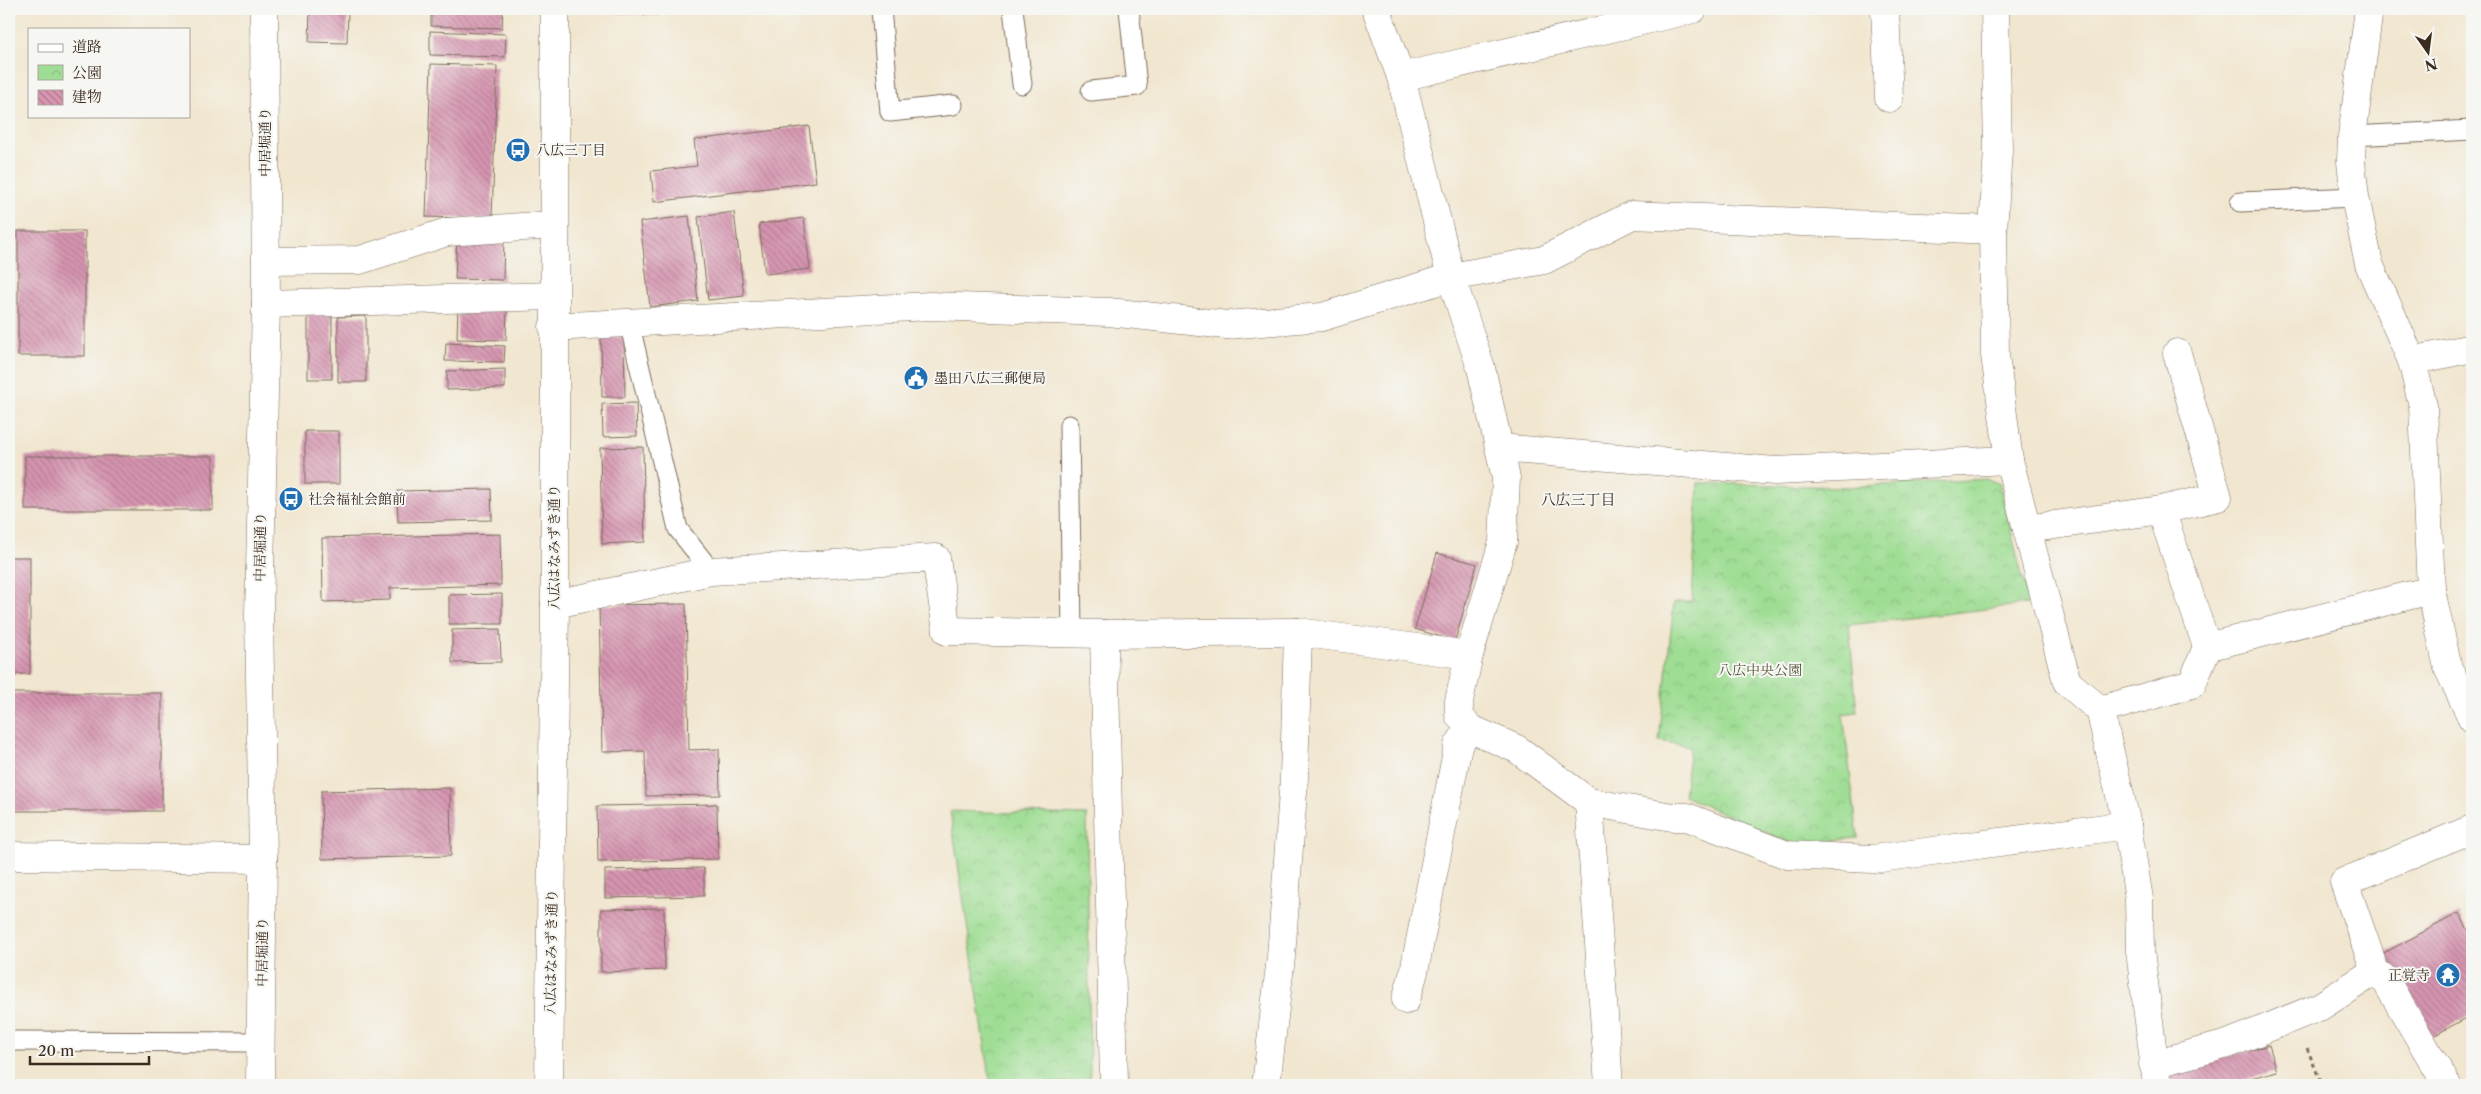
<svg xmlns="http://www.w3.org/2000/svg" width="2481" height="1094" font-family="'Libre Caslon Text','Noto Serif JP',serif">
<defs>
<pattern id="park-crowns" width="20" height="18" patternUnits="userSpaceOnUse" patternTransform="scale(1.25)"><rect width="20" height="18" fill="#9edd93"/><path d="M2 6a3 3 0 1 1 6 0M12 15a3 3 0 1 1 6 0" fill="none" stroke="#89be7e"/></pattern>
<pattern id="building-back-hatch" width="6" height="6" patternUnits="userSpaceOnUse" patternTransform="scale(1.25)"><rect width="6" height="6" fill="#d694b0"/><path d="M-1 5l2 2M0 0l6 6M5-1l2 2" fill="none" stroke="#af798f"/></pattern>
</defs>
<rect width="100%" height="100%" fill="#f6f6f2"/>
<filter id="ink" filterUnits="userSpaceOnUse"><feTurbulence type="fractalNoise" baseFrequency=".02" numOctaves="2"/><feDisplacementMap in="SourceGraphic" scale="10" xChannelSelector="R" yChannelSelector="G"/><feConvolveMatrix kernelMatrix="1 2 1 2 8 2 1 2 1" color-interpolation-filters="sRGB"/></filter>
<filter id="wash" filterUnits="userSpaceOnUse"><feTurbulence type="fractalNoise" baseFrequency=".0096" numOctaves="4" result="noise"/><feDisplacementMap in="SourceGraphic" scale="20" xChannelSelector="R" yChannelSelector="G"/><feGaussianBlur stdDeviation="1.12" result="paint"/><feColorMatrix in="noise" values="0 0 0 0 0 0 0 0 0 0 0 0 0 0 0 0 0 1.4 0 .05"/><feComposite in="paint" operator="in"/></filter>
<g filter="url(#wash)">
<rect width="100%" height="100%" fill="#f1e6cf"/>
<g fill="url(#park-crowns)" stroke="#6c8458">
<polygon points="1986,479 1999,483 2029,604 1849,625 1857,712 1843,714 1858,838 1792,844 1684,796 1690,746 1659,741 1674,602 1692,602 1698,483 1846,487"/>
<polygon points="950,811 1087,815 1090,1082 991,1085"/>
</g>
<g id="blocks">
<g fill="url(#building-back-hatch)">
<polygon points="310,9 348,9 347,43 309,42"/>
<polygon points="431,9 503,9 502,28 431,26"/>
<polygon points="604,9 658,9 658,15 604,13"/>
<polygon points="430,31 506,34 505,57 430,55"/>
<polygon points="431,64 497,66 492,219 426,217"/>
<polygon points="809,126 816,182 654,202 651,171 697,166 694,140"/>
<polygon points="734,212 744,296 708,300 698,217"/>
<polygon points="689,216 698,301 650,307 640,222"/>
<polygon points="804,218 810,269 765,274 759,224"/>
<rect x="18" y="231" width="67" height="125"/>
<polygon points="457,237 504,238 503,280 455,279"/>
<polygon points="458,305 507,307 506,340 457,339"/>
<rect x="308" y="314" width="24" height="65"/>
<polygon points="366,316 366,382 338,382 338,317"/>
<polygon points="601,337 624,337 625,397 602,397"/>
<polygon points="446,343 505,346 504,362 445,361"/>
<polygon points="505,369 505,388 447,390 447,371"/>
<polygon points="636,403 637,436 603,437 602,404"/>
<rect x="305" y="431" width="34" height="53"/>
<polygon points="643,447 645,542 602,544 600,448"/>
<rect x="25" y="456" width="188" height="54"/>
<polygon points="491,489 492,520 398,522 397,491"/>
<polygon points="500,534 501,585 390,588 390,600 323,602 322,538"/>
<polygon points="1437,553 1477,564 1455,641 1415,629"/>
<rect x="9" y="557" width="21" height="117"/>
<polygon points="502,594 502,624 449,624 449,595"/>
<polygon points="686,604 689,750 719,749 720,795 646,796 645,751 602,752 599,605"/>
<polygon points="500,629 501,662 452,663 452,630"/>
<rect x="9" y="693" width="153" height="118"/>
<polygon points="450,788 451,856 322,859 321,791"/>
<polygon points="717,804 718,859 598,862 597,806"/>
<polygon points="704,868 704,896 605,898 605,870"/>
<polygon points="664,908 665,970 601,972 601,909"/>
<polygon points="2459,913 2472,937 2472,1015 2426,1040 2380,955"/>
<polygon points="2269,1045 2277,1071 2225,1085 2170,1085 2167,1073"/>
</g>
</g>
</g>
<g filter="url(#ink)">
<use href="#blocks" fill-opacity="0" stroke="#7b6c5c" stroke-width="1"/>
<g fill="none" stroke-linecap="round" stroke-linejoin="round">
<defs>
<g id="service">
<polyline points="881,9 890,112 953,105"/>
<polyline points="1013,9 1022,84"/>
<polyline points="1091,91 1137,86 1129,9"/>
<polyline points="2352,136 2472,130"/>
<polyline points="2240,202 2355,197"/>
<polyline points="629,322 678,529 711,571"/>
<polyline points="1069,425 1072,634"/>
<polyline points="9,1041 261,1042"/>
</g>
<g id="minor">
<polyline points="1376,9 1401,77 1451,277 1481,368 1506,478 1503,542 1469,655 1459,701 1459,715 1469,728 1517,749 1589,802 1672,817 1687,817 1787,855 1873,859 2127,825"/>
<polyline points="1885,9 1889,98"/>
<polyline points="1995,9 1998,150 1993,230 1995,355 2009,460 2067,682 2100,710 2127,825 2139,899 2140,951 2157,1085"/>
<polyline points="2369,9 2352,136 2351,162 2355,197 2369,264 2412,361 2423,406 2431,590 2448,668 2472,718"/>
<polyline points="1401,77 1693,9"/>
<polyline points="266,261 360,260 447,232 554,225"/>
<polyline points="266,304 553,296"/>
<polyline points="553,327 930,306 1109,312 1227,325 1322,317 1451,277 1544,260 1632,215 1993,230"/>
<polyline points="2412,361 2472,348"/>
<polyline points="1500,448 1775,471 2009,460"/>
<polyline points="2161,510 2218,497 2177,353"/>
<polyline points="2027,529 2161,510 2207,647 2192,684 2100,710"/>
<polyline points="555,604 711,571 936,558 947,631 1104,634 1298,632 1469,655"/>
<polyline points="1104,634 1114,1085"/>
<polyline points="2207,647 2431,590"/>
<polyline points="1589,802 1609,1085"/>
<polyline points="9,856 263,859"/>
<polyline points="2375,971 2384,978 2447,1085"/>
<polyline points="1406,1000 1414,972 1458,746 1469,728"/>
<polyline points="2153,1064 2228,1044 2321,1006 2375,971 2344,882 2472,829"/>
<polyline points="1266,1085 1281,957 1294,778 1298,632"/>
</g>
<g id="tertiary">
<polyline points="260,1085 263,859 259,614 266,304 264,9"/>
<polyline points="549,1085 555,604 555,9"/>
</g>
</defs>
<use href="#service" stroke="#7b6c5c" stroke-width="21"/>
<use href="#minor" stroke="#7b6c5c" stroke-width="29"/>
<use href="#tertiary" stroke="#7b6c5c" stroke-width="29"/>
<polyline stroke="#7b6c5c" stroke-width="3" stroke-dasharray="4 4" stroke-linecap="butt" points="2307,1048 2322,1085"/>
<use href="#service" stroke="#fff" stroke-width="19"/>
<use href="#minor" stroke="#fff" stroke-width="28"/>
<use href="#tertiary" stroke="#fff" stroke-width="28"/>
</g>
</g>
<defs>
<symbol id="bus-disc" viewBox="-11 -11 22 22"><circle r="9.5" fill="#1f6fb2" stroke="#f6f6f2"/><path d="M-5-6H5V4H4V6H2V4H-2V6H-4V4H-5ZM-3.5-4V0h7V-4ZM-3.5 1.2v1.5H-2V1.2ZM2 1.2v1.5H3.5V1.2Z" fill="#fff"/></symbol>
<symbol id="civic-disc" viewBox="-11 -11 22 22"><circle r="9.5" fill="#1f6fb2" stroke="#f6f6f2"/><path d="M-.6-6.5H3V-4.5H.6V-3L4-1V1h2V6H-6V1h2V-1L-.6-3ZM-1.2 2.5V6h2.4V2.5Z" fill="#fff"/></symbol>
<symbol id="temple-disc" viewBox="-11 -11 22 22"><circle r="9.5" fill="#1f6fb2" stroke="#f6f6f2"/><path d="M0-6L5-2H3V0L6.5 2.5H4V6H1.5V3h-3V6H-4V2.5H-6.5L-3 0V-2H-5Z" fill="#fff"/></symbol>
</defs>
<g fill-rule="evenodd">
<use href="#bus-disc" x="504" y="136" width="28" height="28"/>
<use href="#civic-disc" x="902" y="364" width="28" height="28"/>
<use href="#bus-disc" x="277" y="485" width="28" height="28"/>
<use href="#temple-disc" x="2434" y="961" width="28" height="28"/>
</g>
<g text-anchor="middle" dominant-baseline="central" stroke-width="4" stroke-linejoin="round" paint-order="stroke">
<g font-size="14" fill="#3b2a1e" stroke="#f6f6f2">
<text transform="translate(265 142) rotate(-90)">中居堀通り</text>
<text transform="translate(260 547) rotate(-89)">中居堀通り</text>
<text transform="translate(554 547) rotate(-90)">八広はなみずき通り</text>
<text transform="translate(262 952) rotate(-89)">中居堀通り</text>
<text transform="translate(551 952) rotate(-89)">八広はなみずき通り</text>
</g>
<g font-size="14" fill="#3b2a1e" stroke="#f6f6f2" text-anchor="start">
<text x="536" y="150">八広三丁目</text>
<text x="934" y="378">墨田八広三郵便局</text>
<text x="308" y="499">社会福祉会館前</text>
<text x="2430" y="975" text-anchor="end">正覚寺</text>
</g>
<g font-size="14" fill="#54573b" stroke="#f6f6f2">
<text x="1760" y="670">八広中央公園</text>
</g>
<g font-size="15" fill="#3b2a1e" stroke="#f6f6f2">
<text x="1578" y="499">八広三丁目</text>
</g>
</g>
<rect width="2481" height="1094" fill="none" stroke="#f6f6f2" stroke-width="30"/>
<rect x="28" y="28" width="162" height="90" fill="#f6f6f2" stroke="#aba49d"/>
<rect x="38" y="44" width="25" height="8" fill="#ffffff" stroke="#aba49d"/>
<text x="72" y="52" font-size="15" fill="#3b2a1e">道路</text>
<rect x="38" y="65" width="25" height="15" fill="url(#park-crowns)" stroke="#aba49d"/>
<text x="72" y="78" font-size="15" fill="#3b2a1e">公園</text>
<rect x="38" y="90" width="25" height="15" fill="url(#building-back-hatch)" stroke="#aba49d"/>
<text x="72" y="102" font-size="15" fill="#3b2a1e">建物</text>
<g transform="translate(2428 52) rotate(166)" stroke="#f6f6f2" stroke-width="4" paint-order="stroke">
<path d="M0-4L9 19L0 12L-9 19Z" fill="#3b2a1e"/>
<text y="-8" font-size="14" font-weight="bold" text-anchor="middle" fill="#3b2a1e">N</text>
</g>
<path d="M30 1056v8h119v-8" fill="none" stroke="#3b2a1e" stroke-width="2.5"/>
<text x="38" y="1056" font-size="15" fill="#3b2a1e" stroke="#f6f6f2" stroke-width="4" paint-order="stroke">20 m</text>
</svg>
